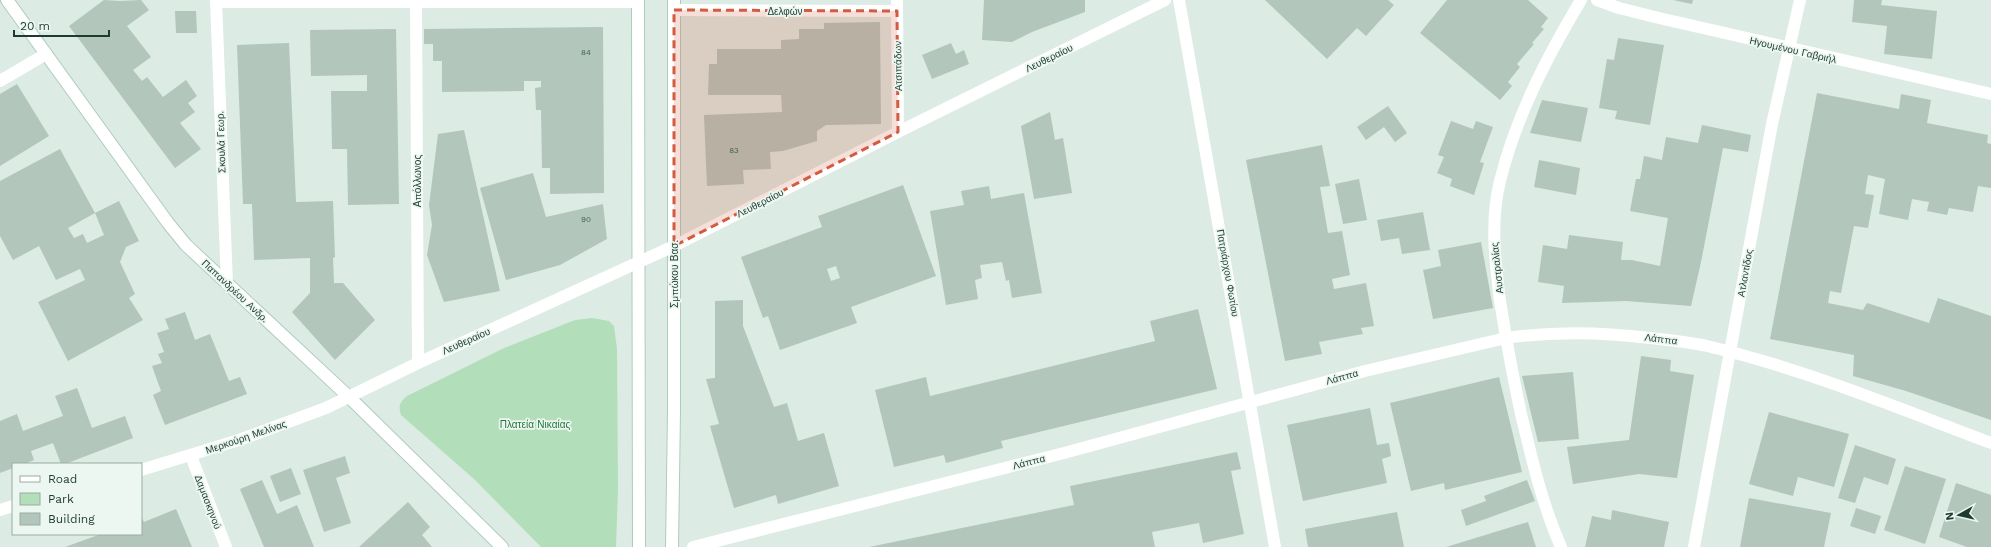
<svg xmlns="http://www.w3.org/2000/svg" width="1991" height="547" font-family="'Work Sans',sans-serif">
<rect width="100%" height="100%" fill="#dcebe3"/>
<path fill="#b2dfba" d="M592 318 609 321 614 326 617 349 618 490 616 547H541L474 479 401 415C398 406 400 402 407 396L504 348 575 320Z"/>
<g fill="#b2c6bc" fill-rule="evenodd">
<polygon points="104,0 120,1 141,0 149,10 127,26 151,57 133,70 142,81 147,77 163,97 186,80 197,96 188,103 195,112 180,123 201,149 175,168 69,26"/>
<polygon points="984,0 1085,0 1085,12 1032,32 1012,42 982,40"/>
<polygon points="1265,0 1388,0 1394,5 1366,36 1357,28 1327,59"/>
<polygon points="1447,0 1528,0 1548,18 1541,27 1544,29 1532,43 1534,44 1517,64 1520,67 1508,82 1512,86 1500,100 1420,33"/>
<polygon points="1673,0 1693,0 1692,4"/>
<polygon points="1854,0 1882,0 1881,5 1937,11 1932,59 1884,54 1887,26 1852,22"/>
<polygon points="175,11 196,11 197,33 176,33"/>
<polygon points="880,22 881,124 826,125 817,131 817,141 783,151 770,152 771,169 743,170 744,184 707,186 704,115 782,112 781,95 708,95 709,64 717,64 717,49 781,49 781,40 799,39 799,29 824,29 824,23"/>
<polygon points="603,27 604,193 550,194 550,168 542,168 541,110 536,110 535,88 541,87 541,81 524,81 524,91 442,92 442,61 433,61 433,44 424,44 424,29"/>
<polygon points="396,29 399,204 348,205 347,149 332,149 331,91 367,91 367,75 311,76 310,30"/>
<polygon points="1618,38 1664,45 1650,125 1615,119 1617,111 1599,108 1607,59 1614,60"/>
<polygon points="289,43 296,202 333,201 335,257 333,258 334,283 343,283 375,320 335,360 292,312 310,293 310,258 254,260 252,204 243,204 237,45"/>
<polygon points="951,43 956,54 964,50 969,64 932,79 922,55"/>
<polygon points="17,84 49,136 0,166 0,94"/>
<polygon points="1817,93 1899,109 1901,94 1931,100 1927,123 1988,135 1987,143 1991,144 1991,188 1978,186 1973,212 1949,208 1947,215 1927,211 1929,202 1912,199 1908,220 1879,214 1885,179 1868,175 1865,194 1874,195 1868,228 1854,226 1841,293 1830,291 1828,303 1863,310 1867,303 1929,323 1938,298 1991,316 1991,420 1906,391 1853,376 1854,355 1770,339"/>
<polygon points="1542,100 1588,108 1581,142 1530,133"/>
<polygon points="1388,106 1407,133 1395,142 1384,127 1366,140 1357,127"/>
<polygon points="1050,112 1055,140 1063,138 1072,193 1034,199 1021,126"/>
<polygon points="1451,121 1473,129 1476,121 1493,127 1480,162 1484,163 1474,195 1450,186 1452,179 1437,173 1444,157 1438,155"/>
<polygon points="1702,125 1751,135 1748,152 1723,148 1701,262 1691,306 1626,301 1562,303 1564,286 1538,282 1543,245 1567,249 1569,235 1623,242 1621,260 1632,260 1660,266 1668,218 1630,211 1636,179 1640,179 1644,156 1662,160 1666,137 1698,143"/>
<polygon points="464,130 500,291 444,302 427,255 432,225 429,205 438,134"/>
<polygon points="1322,145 1330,186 1320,187 1328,233 1342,231 1350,275 1332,279 1334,289 1366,283 1374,326 1361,328 1363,334 1319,342 1322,354 1285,361 1246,160"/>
<polygon points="60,149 95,213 68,228 74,238 83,234 87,243 104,235 95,213 119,201 139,241 126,247 120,262 135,294 129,298 143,320 68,361 38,302 85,280 80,269 56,280 39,246 13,260 0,236 0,181"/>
<polygon points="1539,160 1580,168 1576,195 1534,187"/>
<polygon points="533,173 546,217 603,204 607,239 560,265 506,280 480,188"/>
<polygon points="1359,179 1367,220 1343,224 1335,184"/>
<path d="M903 185 936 276 851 307 857 323 780 350 768 316 763 318 741 257 822 227 818 216ZM836 266 840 278 831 281 827 269Z"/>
<polygon points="989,186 991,199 1024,193 1042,293 1012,298 1009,280 1006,281 1002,262 980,265 982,278 975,280 978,299 946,305 930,211 964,205 961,191"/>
<polygon points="1423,212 1430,250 1402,254 1399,238 1381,241 1377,220"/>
<polygon points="1481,242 1493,308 1433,319 1423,270 1441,266 1438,250"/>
<polygon points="743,300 743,326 774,407 787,403 798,441 824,433 839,486 778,504 776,495 734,508 710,426 719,424 706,379 715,378 715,301"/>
<polygon points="1198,309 1217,389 1001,441 1003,448 946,463 944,455 894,467 875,390 926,377 930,396 1155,341 1150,321"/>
<polygon points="185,312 195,340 210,334 229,381 240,377 247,394 165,425 153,395 161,391 152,366 162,363 158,354 164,352 157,333 169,329 165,319"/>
<polygon points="1641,356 1671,360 1670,371 1694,375 1677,478 1639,474 1573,484 1567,447 1629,440"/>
<polygon points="1573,372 1579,439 1538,442 1522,376"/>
<polygon points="1499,377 1522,472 1445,490 1444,483 1411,491 1390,403"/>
<polygon points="77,388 92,428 125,416 133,438 65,464 61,464 53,443 31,451 34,460 24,464 13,464 13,468 0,473 0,421 17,414 23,431 63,416 55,396"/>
<polygon points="1370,408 1377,445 1389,443 1391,456 1382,459 1387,483 1303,501 1287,425"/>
<polygon points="1769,412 1849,434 1834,487 1798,477 1793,496 1749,484"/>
<polygon points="1855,445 1896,459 1888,485 1864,477 1855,503 1838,498"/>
<polygon points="1237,452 1241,469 1231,471 1244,534 1203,543 1199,523 1152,532 1155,547 869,547 1074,505 1070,486"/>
<polygon points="345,456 350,473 336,478 351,523 324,532 303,470"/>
<polygon points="1905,466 1946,479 1925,544 1884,530"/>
<polygon points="291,468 301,494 280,502 270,476"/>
<polygon points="262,480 277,514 297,505 314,547 264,547 240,489"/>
<polygon points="1527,480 1535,501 1466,526 1461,510 1486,501 1484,496"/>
<polygon points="1956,483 1991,495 1991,547 1967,547 1939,537"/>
<polygon points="1749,498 1831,513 1824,547 1740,547"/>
<polygon points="408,502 430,527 422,535 432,547 359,547"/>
<polygon points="1856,508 1881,516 1875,534 1850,526"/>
<polygon points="176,509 192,547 65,547 101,534 141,534 141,516 144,522"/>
<polygon points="1612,510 1669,522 1664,547 1585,547 1592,516 1611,520"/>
<polygon points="1397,512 1404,547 1308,547 1305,529"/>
<polygon points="1528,522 1536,547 1446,547"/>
</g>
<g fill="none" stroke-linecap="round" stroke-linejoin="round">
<defs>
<g id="secondary">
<polyline points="7,0 168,223 186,245 349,397 502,547"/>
<polyline points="638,0 639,547"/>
<polyline points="672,547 674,411 674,0"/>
</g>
</defs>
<use href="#secondary" stroke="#aeccbe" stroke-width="14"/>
<g stroke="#fff" stroke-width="12">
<polyline points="216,0 227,284"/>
<polyline points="416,0 418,363"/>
<polyline points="897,0 898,132"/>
<polyline points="1179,0 1275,547"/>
<polyline points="1597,0 1619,8 1659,18 1991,94"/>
<polyline points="216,2 638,2"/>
<polyline points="674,10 897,11"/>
<polyline points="0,81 46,54"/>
<polyline points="191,456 226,547"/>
<polyline points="141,470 239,440 326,408 418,363 674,246 898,132 1165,0"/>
<polyline points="0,510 13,506"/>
<path d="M693 547 1064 453 1365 371 1506 338C1554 331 1601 332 1650 338 1669 340 1689 342 1707 346 1805 369 1898 408 1991 443"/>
<path d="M1561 547C1542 504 1532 459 1521 414 1513 377 1506 339 1500 301 1495 261 1490 221 1500 181 1516 116 1547 57 1581 0"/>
<polyline points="1694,547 1772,124 1800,0"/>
</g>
<use href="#secondary" stroke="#fff" stroke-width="12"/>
</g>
<path fill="#d25c42" fill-opacity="0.2" stroke="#d25c42" stroke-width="3" stroke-dasharray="8 5" stroke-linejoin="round" d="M674 10 897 11 898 132 674 246Z"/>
<g text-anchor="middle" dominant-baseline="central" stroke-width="3.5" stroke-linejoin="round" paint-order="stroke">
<g font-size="8" fill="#425e54">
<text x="586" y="52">84</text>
<text x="734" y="150">83</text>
<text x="586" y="219">90</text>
</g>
<g font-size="10" fill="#1d3b31" stroke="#edf7f1">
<text x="785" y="11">Δελφών</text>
<text transform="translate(1793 50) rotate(13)">Ηγουμένου Γαβριήλ</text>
<text transform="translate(1049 58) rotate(-26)">Λευθεραίου</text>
<text transform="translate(898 66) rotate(-91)">Ατσιπάδων</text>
<text transform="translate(221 142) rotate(-92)">Σκουλά Γεωρ.</text>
<text transform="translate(417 181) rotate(-90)">Απόλλωνος</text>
<text transform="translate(760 203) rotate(-27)">Λευθεραίου</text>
<text transform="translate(1497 268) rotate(-96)">Αυστραλίας</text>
<text transform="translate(1228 273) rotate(80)">Πατριάρχου Φωτίου</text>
<text transform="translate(1745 273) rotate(-80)">Ατλαντίδος</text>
<text transform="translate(674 274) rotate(-90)">Σμπώκου Βασ.</text>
<text transform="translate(235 291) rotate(43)">Παπανδρέου Ανδρ.</text>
<text transform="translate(1661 339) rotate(7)">Λάππα</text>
<text transform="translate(466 341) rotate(-24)">Λευθεραίου</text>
<text transform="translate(1342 377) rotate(-15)">Λάππα</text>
<text transform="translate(246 437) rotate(-19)">Μερκούρη Μελίνας</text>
<text transform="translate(1029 462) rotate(-14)">Λάππα</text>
<text transform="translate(208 502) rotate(69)">Δαμασκηνού</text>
</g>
<g font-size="10" fill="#23763c" stroke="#edf7f1">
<text x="535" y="424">Πλατεία Νικαίας</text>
</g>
</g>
<rect x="12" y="463" width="130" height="72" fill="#edf7f1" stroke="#9aaca4"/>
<rect x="20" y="476" width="20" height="6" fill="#ffffff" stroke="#9aaca4"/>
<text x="48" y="483" font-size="12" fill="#1d3b31">Road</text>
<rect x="20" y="493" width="20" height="12" fill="#b2dfba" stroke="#9aaca4"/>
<text x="48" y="503" font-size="12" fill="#1d3b31">Park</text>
<rect x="20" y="513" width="20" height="12" fill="#b2c6bc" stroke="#9aaca4"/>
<text x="48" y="523" font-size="12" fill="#1d3b31">Building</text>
<g transform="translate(1959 515) rotate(262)" stroke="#edf7f1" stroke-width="3" paint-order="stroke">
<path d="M0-3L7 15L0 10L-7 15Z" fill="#1d3b31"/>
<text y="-6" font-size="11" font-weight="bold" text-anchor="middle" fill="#1d3b31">N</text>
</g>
<path d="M14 30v6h95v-6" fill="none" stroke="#1d3b31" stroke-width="2"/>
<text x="20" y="30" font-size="12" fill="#1d3b31" stroke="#edf7f1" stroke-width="3" paint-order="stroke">20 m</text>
</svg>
